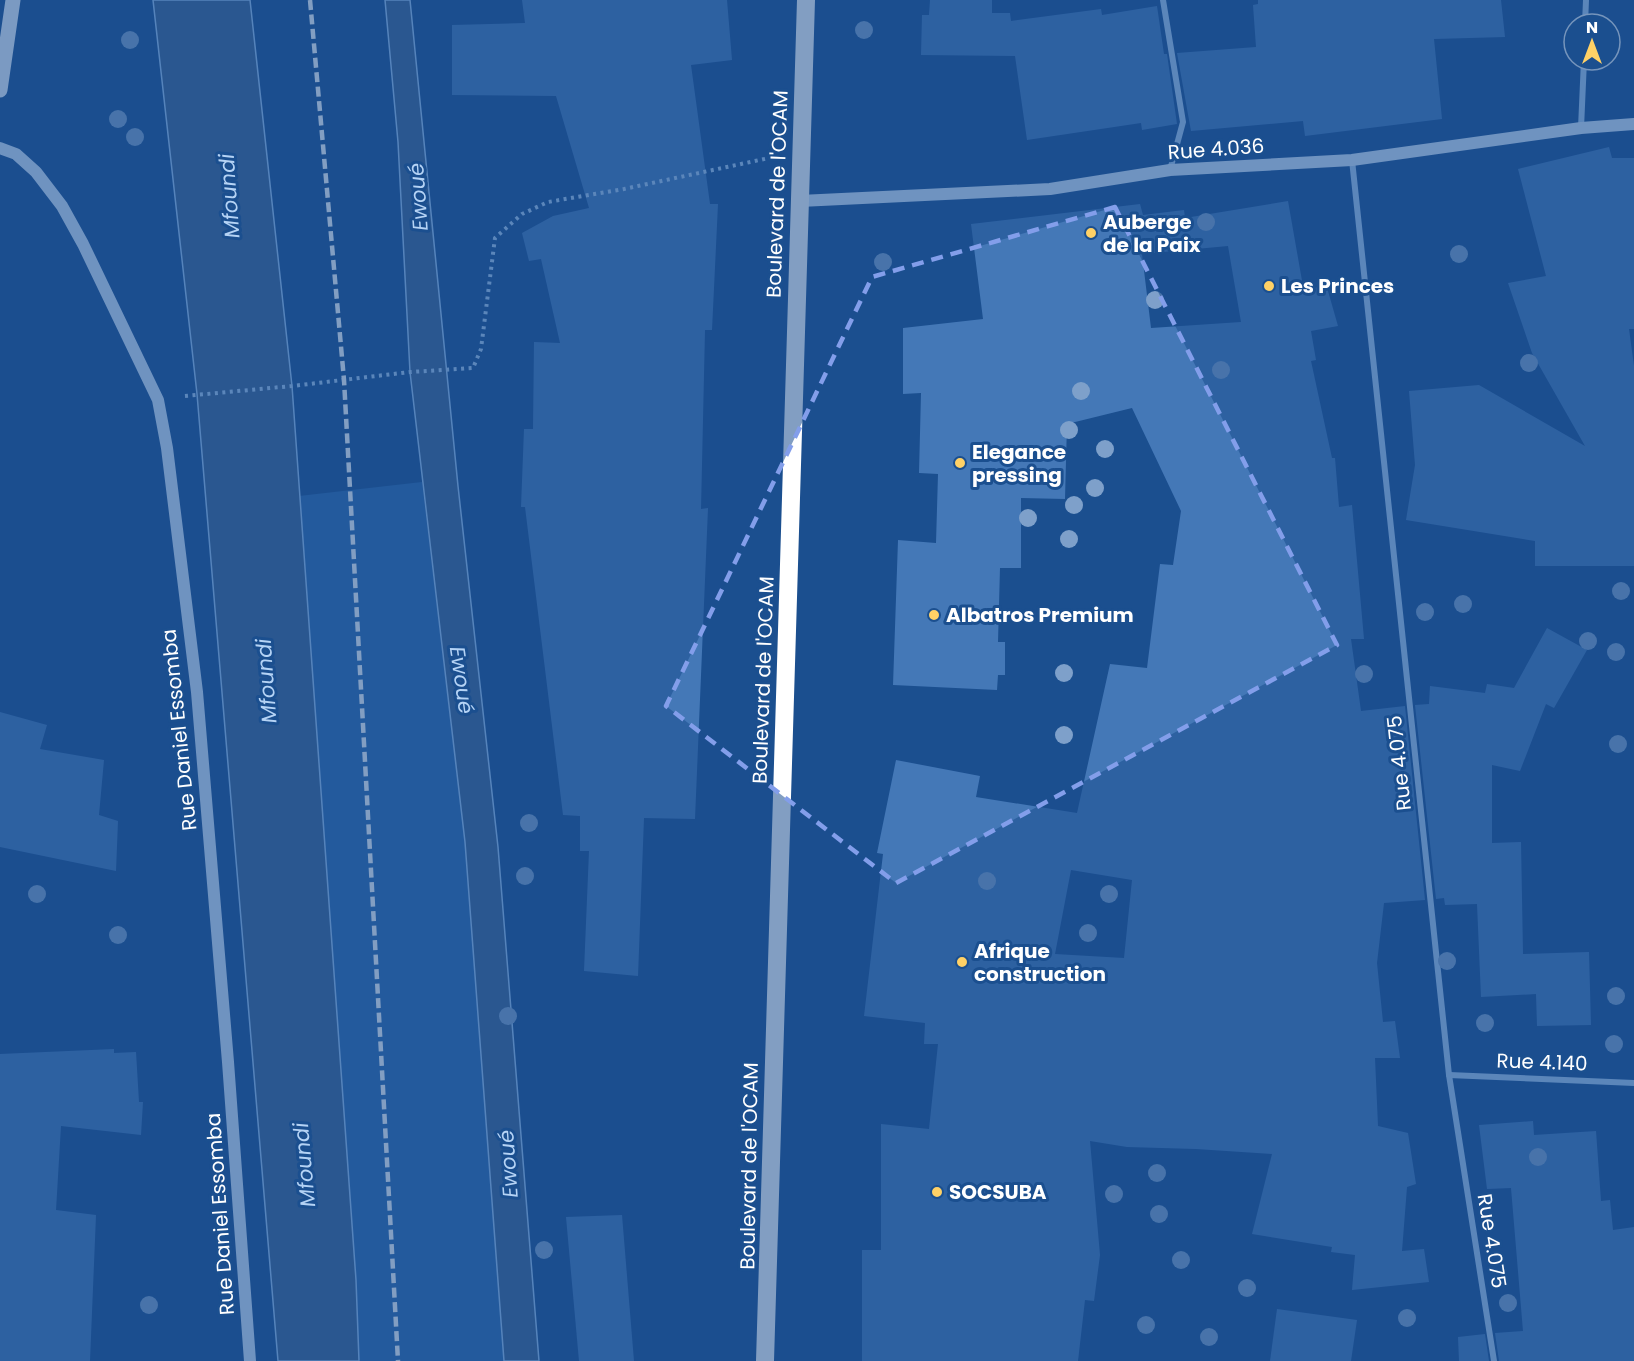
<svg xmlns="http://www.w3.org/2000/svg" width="1634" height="1361" font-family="Poppins,sans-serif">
<rect width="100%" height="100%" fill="#1b4f8f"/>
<polygon fill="#2e69ad" points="422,482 465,842 504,1361 359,1361 356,1280 299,496"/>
<g fill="#3c6290" stroke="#9cc4f0" stroke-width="1.5">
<polygon points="153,0 250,0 292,386 356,1280 359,1361 278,1361 197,394"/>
<polygon points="385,0 410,0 458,486 498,847 539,1361 504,1361 465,842 410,372 398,142"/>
</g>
<g fill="#4478b7" fill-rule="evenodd">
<polygon points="522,0 727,0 732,60 691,65 710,204 718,204 712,330 705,330 701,509 708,508 695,819 644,818 638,976 584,971 589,851 580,851 580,816 563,815 525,507 521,507 524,429 533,429 534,342 560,343 541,259 529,261 522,233 553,216 589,208 556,96 452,95 452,25 525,23"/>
<polygon points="930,0 992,0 992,13 1010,13 1011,21 1101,9 1102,15 1157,6 1164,54 1167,54 1177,124 1142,130 1141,123 1027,140 1015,56 921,55 922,15 929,15"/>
<polygon points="1258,0 1501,0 1505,37 1434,39 1442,119 1305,136 1303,121 1191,131 1177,53 1256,47 1253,5 1258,4"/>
<polygon points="1609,147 1612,158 1634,158 1634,329 1629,329 1634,366 1634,566 1535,566 1535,541 1406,520 1415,465 1409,391 1479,385 1585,446 1532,353 1508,283 1546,276 1518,169"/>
<path d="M1288 201 1304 292 1326 284 1338 326 1311 331 1316 360 1311 361 1332 458H1335L1339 507 1352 505 1364 639H1351L1361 711 1405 706 1425 900 1384 903 1377 963 1383 1022 1395 1021 1400 1058H1375L1378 1126 1408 1133 1416 1184 1407 1187 1402 1251 1424 1249 1429 1282 1352 1290 1355 1255 1331 1252 1332 1247 1252 1234 1272 1154 1196 1149 1127 1147 1090 1141 1100 1255 1094 1301 1085 1300 1078 1361H862V1250H881V1124L929 1129 938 1044H924L925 1023 864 1016 883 854 877 853 896 760 980 776 976 797 1077 813 1110 664 1147 668 1160 564 1173 565 1181 511 1132 408 1067 424 1065 499 1021 498V568H1000L998 642H1005V675H998L997 690 893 685 898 540 936 543 938 474 919 473 921 393 903 394V328L983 319 971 224 1140 204 1143 215 1184 210 1185 218ZM1228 246 1241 322 1151 328 1142 254ZM1071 870 1132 880 1124 958 1055 954Z"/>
<polygon points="1547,628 1587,650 1554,708 1546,704 1520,771 1492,765 1492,843 1521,842 1523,954 1589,952 1591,1025 1537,1026 1536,994 1481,997 1477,904 1445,905 1444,898 1436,899 1415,705 1429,704 1430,686 1485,693 1487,684 1514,688"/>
<polygon points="0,712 47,725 40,749 104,760 99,815 118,821 116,871 0,847"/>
<polygon points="114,1049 114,1053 136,1052 139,1102 143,1102 141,1135 61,1126 56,1210 96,1215 90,1361 0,1361 0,1054"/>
<polygon points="1533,1121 1534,1135 1596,1131 1601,1201 1610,1200 1613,1230 1634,1227 1634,1361 1499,1361 1495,1333 1523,1331 1511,1188 1487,1189 1479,1125"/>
<polygon points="622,1215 634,1361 579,1361 566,1217"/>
<polygon points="1277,1309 1357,1320 1351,1361 1270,1361"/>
<polygon points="1485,1334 1489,1361 1459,1361 1458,1337"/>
</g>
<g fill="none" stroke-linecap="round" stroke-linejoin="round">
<polyline stroke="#a9c9ee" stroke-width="4" stroke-dasharray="3 4.5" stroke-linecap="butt" points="185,396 292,386 410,372 473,368 481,349 495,238 522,214 548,202 624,189 769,158"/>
<g stroke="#a9c9ee" stroke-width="6">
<polyline points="1163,0 1183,122 1170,170"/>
<polyline points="1585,24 1586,0"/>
<polyline points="1581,128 1584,60"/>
<polyline points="1352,160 1449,1075 1494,1361"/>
<polyline points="1449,1075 1634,1083"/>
</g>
<g stroke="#d6e6fa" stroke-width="12">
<polyline points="0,148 16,154 36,172 62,206 83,244 158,400 167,448 197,692 228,1062 250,1361"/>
<polyline points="800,201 1050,189 1170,170 1352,160 1581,128 1634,124"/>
</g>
<polyline stroke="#f0f6ff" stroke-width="15" points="0,90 13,0"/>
<polyline stroke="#fff" stroke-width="18" points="765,1361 806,0"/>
<polyline stroke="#fff" stroke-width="4.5" stroke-dasharray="10 4.5" stroke-linecap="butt" points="310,0 344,380 398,1361"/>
</g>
<g fill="#7ea0ca">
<circle cx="864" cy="30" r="9"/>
<circle cx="130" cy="40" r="9"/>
<circle cx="118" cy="119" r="9"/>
<circle cx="135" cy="137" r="9"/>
<circle cx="1206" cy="222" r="9"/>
<circle cx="1459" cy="254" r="9"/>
<circle cx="883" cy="262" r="9"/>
<circle cx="1155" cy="300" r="9"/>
<circle cx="1529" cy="363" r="9"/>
<circle cx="1221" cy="370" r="9"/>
<circle cx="1081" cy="391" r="9"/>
<circle cx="1069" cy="430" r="9"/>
<circle cx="1105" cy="449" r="9"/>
<circle cx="1095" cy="488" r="9"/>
<circle cx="1074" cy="505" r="9"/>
<circle cx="1028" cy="518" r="9"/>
<circle cx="1069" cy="539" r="9"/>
<circle cx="1621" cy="591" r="9"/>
<circle cx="1463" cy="604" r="9"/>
<circle cx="1425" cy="612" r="9"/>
<circle cx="1588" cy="641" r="9"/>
<circle cx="1616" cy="652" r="9"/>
<circle cx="1064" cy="673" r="9"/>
<circle cx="1364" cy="674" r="9"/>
<circle cx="1064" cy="735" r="9"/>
<circle cx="1618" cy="744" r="9"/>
<circle cx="529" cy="823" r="9"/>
<circle cx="525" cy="876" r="9"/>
<circle cx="987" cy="881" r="9"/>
<circle cx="37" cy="894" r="9"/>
<circle cx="1109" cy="894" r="9"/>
<circle cx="1088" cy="933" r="9"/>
<circle cx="118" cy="935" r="9"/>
<circle cx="1447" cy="961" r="9"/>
<circle cx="1616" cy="996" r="9"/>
<circle cx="508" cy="1016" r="9"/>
<circle cx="1485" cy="1023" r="9"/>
<circle cx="1614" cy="1044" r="9"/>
<circle cx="1538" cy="1157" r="9"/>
<circle cx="1157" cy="1173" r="9"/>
<circle cx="1114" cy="1194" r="9"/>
<circle cx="1159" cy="1214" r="9"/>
<circle cx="544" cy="1250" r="9"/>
<circle cx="1181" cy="1260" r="9"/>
<circle cx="1247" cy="1288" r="9"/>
<circle cx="1508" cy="1303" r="9"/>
<circle cx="149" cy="1305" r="9"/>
<circle cx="1407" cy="1318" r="9"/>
<circle cx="1146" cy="1325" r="9"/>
<circle cx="1209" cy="1337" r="9"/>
</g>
<path d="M0 0H1634V1361H0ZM1115 207 1337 645 896 883 666 706 872 277Z" fill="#1b4f8f" fill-opacity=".55" fill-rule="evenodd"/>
<path fill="none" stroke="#839eea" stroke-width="4.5" stroke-dasharray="12 8" stroke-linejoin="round" d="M1115 207 1337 645 896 883 666 706 872 277Z"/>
<g fill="#ffd166" stroke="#1b4f8f" stroke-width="2">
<circle cx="1091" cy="233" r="6"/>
<circle cx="1269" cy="286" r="6"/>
<circle cx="960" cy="463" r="6"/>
<circle cx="934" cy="615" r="6"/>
<circle cx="962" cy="962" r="6"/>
<circle cx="937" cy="1192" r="6"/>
</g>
<g text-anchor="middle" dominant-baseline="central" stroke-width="6" stroke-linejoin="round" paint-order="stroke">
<g font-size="20" fill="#fff" stroke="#1b4f8f">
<text transform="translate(1216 149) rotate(-4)">Rue 4.036</text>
<text transform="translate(777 194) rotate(-88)">Boulevard de l'OCAM</text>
<text transform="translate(763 680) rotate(-88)">Boulevard de l'OCAM</text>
<text transform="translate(179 730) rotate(-96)">Rue Daniel Essomba</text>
<text transform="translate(1399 763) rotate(-96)">Rue 4.075</text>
<text transform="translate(1542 1062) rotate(2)">Rue 4.140</text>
<text transform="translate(749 1166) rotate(-89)">Boulevard de l'OCAM</text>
<text transform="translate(220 1214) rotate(-94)">Rue Daniel Essomba</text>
<text transform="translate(1492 1241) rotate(81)">Rue 4.075</text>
</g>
<g font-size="20" font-weight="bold" fill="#fff" stroke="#1b4f8f" text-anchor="start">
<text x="1103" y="222">Auberge<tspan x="1103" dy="23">de la Paix</tspan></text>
<text x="1281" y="286">Les Princes</text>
<text x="972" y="452">Elegance<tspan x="972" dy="23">pressing</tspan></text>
<text x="946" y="615">Albatros Premium</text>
<text x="974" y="951">Afrique<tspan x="974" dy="23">construction</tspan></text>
<text x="949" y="1192">SOCSUBA</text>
</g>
<g font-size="21" font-style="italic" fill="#b5d3f5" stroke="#1b4f8f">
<text transform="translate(229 196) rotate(-94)">Mfoundi</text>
<text transform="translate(418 197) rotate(-94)">Ewoué</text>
<text transform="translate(462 680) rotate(82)">Ewoué</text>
<text transform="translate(266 681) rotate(-94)">Mfoundi</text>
<text transform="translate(508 1164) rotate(-94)">Ewoué</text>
<text transform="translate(304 1165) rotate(-95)">Mfoundi</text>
</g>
</g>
<g transform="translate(1592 42)"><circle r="28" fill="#1b4f8f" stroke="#7695bc" stroke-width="1.5"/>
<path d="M0-4.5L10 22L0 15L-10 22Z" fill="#ffd166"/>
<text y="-9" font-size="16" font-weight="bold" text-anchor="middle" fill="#ffffff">N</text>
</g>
</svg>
